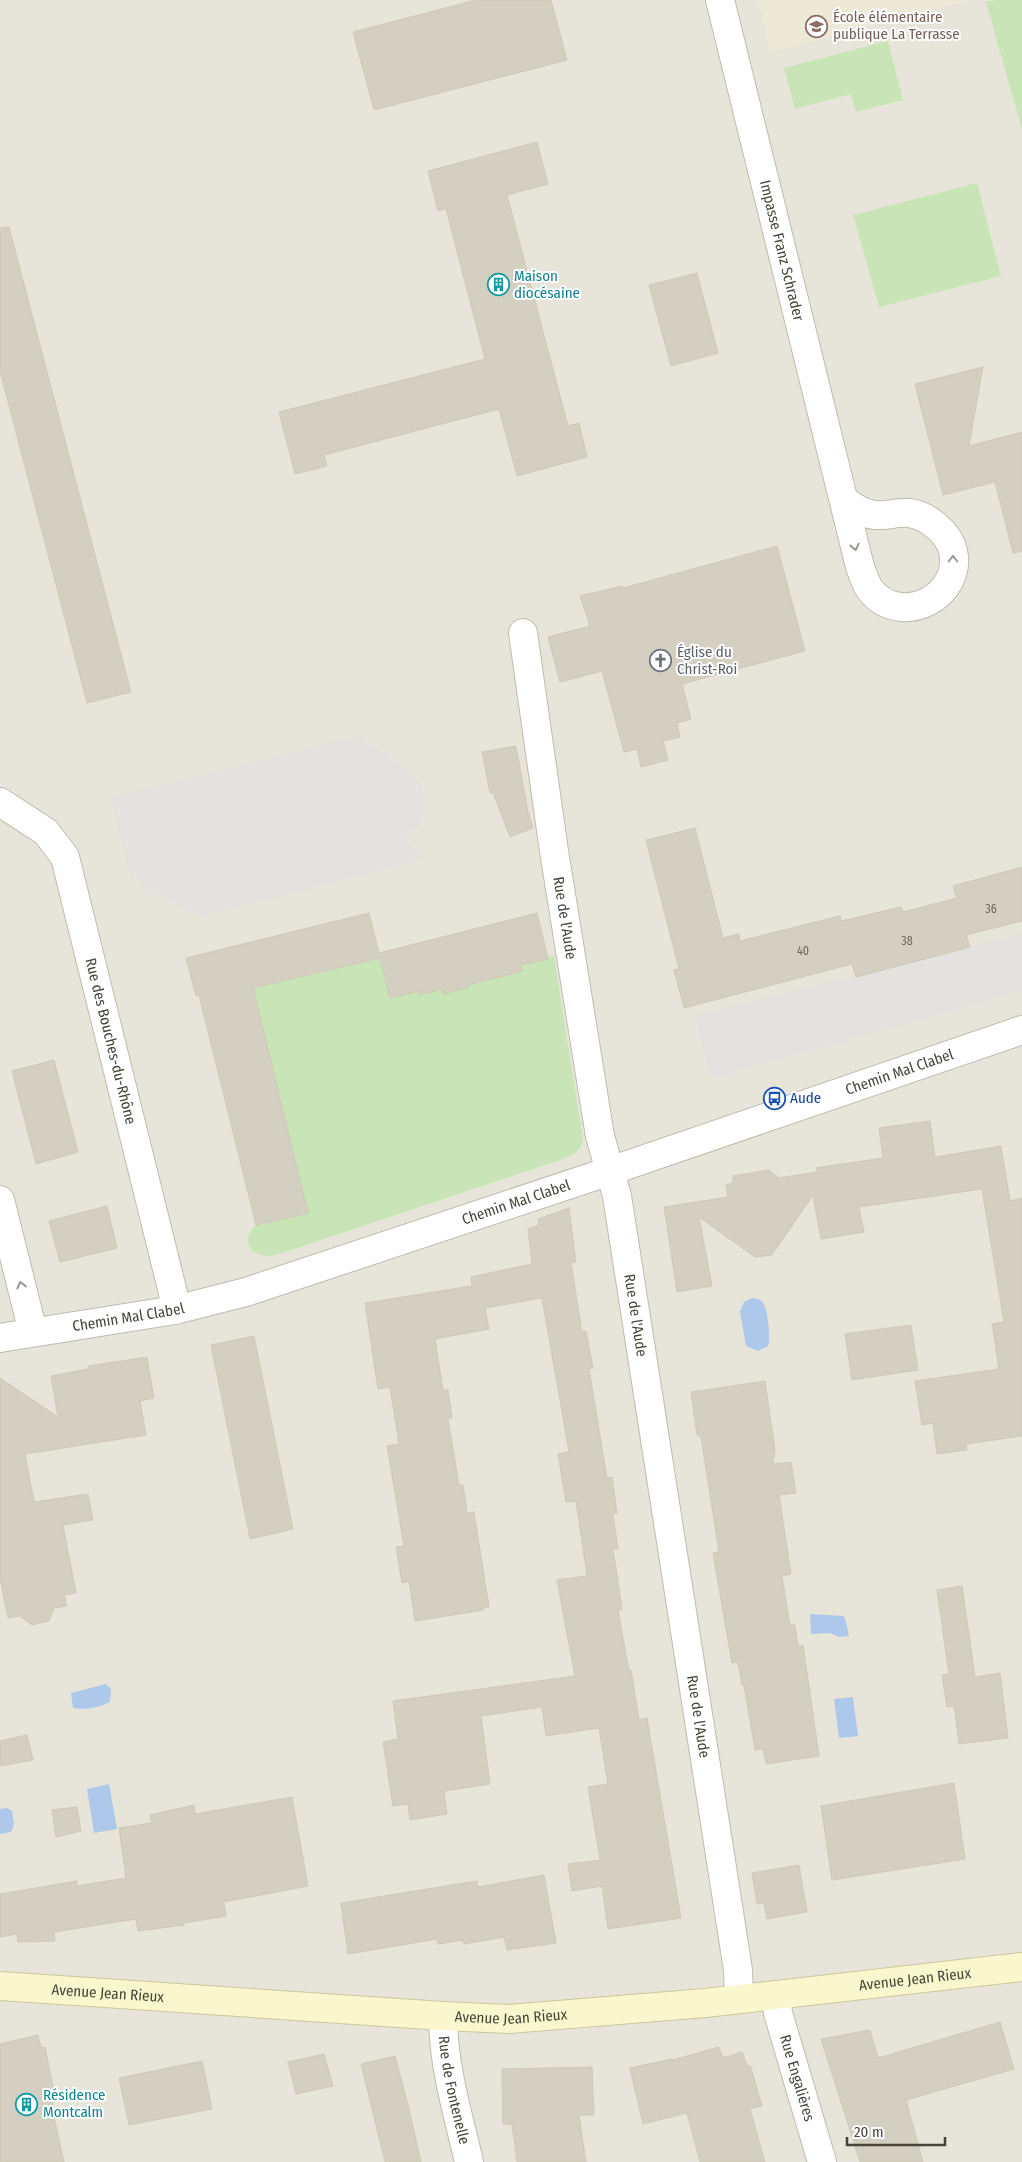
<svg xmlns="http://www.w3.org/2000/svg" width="1022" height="2162" font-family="'Fira Sans Condensed',sans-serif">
<rect width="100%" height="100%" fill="#f4f2eb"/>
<rect fill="#e7e5d9" x="0" y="0" width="1022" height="2162"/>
<polygon fill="#ece9d6" points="758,0 970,0 770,52"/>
<g fill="#c9e4b7">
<polygon points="995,0 1022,0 1022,130 986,2"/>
<polygon points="888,41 903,100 856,112 851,94 795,109 784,68"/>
<polygon points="977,183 1001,276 879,307 853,215"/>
<path d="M554 956 583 1139C581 1150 576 1153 566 1158L276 1255C253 1261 238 1242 256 1225L308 1213 253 988 380 958 390 998 418 991 419 995 442 989 444 994 467 988V985L522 971 521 965Z"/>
</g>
<g fill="#e3e2df">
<polygon points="358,736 412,771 423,789 425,809 418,827 401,838 427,858 201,917 131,879 111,797"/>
<polygon points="1022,934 1022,991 710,1079 695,1016"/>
</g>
<g fill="#adc8ea">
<path d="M753 1298C757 1299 761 1299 763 1303 768 1309 771 1340 768 1346L758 1351 746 1346 740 1312 744 1302Z"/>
<polygon points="810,1614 843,1616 845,1618 849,1636 839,1637 830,1633 811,1634"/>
<path d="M106 1684 111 1689 110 1702C97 1708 87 1710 73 1708L71 1693Z"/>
<polygon points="853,1697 858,1736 839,1738 834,1699"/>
<polygon points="109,1784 117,1829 94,1833 87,1789"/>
<polygon points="7,1808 12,1811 14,1824 11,1832 0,1834 0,1809"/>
</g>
<g fill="#d4d0c1" stroke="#cfc9b5">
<polygon points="476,0 551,0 567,60 374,110 353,32"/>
<polygon points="537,142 548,184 507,195 568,426 579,423 587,457 517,476 499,409 324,455 327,466 295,474 279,412 485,359 446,209 438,211 428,171"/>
<polygon points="9,227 131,692 87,703 0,371 0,228"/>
<polygon points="697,273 718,353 671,366 649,285"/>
<polygon points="983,367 969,446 1022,432 1022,551 1013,553 995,482 943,495 915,384"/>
<polygon points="777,546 805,651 682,684 691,719 677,723 680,737 663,741 668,760 641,767 637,749 624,752 602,671 560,682 548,637 590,626 580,596 622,586 623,588"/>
<polygon points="516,746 528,812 533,828 510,837 493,793 490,793 482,752"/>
<polygon points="695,828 723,938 739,934 740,941 840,916 841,921 901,907 903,912 957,898 953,886 1022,867 1022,921 966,935 970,947 856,977 852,964 684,1008 674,970 679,969 646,840"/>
<polygon points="369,913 379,953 537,913 548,959 521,965 522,971 467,985 468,988 443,994 442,989 419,995 418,991 390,998 380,958 253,988 308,1213 256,1225 199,995 196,996 186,958"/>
<polygon points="54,1060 78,1152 36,1164 12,1071"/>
<polygon points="930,1121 935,1157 1001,1146 1010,1201 1022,1198 1022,1436 966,1444 967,1450 937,1454 933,1423 922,1425 915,1381 999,1369 992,1324 1004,1322 982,1189 859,1207 864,1232 821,1239 813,1195 772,1255 755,1257 699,1217 712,1286 677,1292 664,1207 728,1197 726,1185 733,1183 733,1176 769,1170 779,1178 818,1172 816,1168 883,1158 879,1128"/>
<polygon points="107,1206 117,1248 60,1262 49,1221"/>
<polygon points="569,1208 576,1262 571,1263 582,1332 586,1331 593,1368 589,1369 607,1478 612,1477 617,1513 613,1514 618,1549 613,1549 622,1609 618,1610 629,1671 631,1670 639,1720 647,1718 681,1918 608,1929 602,1886 572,1891 568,1864 600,1860 588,1787 608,1784 599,1728 546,1736 542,1707 481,1716 490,1784 444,1791 447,1814 410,1820 408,1804 393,1806 383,1742 398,1739 393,1701 575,1676 557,1580 587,1576 576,1501 566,1502 558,1454 569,1452 542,1298 485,1308 489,1329 435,1339 443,1390 448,1390 452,1418 448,1419 459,1485 463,1485 467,1513 474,1512 489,1607 484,1608 484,1610 415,1621 409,1581 402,1583 396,1547 404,1546 387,1446 399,1444 390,1387 378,1389 365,1303 472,1286 471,1277 532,1264 528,1229 539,1225 538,1219"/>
<polygon points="911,1325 918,1370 852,1380 845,1334"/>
<polygon points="254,1336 293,1529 250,1539 211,1345"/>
<polygon points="147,1357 154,1398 140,1401 146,1435 25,1454 34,1502 88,1494 93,1520 63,1525 76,1593 64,1595 67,1606 54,1608 49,1621 32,1625 20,1616 8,1618 0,1578 0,1378 58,1417 51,1376 88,1369 88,1366"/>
<polygon points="765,1381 775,1450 773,1464 791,1462 796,1493 779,1495 791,1574 782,1576 790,1625 795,1625 798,1646 803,1645 819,1756 766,1764 763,1749 755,1750 744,1685 742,1685 738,1662 732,1663 713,1553 719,1552 701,1437 697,1435 691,1392"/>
<polygon points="962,1586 975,1677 1000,1673 1008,1738 959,1744 954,1706 947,1707 942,1675 949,1674 937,1590"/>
<polygon points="27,1735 33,1760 0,1766 0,1741"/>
<polygon points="954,1783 965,1859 832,1880 821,1806"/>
<polygon points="292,1797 308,1886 224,1902 226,1916 184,1923 184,1925 138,1931 136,1919 54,1932 55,1941 18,1942 17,1934 0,1937 0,1894 77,1881 77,1886 126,1878 119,1828 152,1823 150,1815 194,1805 195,1814"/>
<polygon points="77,1807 81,1831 56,1837 52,1810"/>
<polygon points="799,1865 807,1912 767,1919 764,1903 757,1904 752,1873"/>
<polygon points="544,1875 556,1943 507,1950 504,1937 464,1944 463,1940 438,1944 437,1939 348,1954 341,1903 477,1881 478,1887"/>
<polygon points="1000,2022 1014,2069 906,2100 923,2162 860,2162 821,2039 870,2030 878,2058"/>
<polygon points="38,2035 41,2048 45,2047 55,2096 51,2097 55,2112 53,2112 64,2162 0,2162 0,2044"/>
<polygon points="719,2047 723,2058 742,2052 747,2066 750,2065 762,2106 750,2109 765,2162 700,2162 687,2113 643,2124 630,2068 672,2059 673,2060"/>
<polygon points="324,2054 333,2086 296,2094 288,2062"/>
<polygon points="395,2056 408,2105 421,2162 385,2162 361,2064"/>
<polygon points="202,2061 212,2109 129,2125 119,2078"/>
<polygon points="592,2067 594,2115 579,2115 586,2162 517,2162 512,2124 503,2124 502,2069"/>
</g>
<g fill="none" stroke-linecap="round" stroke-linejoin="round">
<defs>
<g id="minor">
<path id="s1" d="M720 0 860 567C863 575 866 585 871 591 902 628 963 596 953 551 949 533 927 515 909 513 897 512 886 516 875 515 863 514 853 507 844 500"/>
<path id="s2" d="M523 633 554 851 600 1136 617 1196 738 1970 739 1999"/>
<path id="s3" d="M0 802 46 832 65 857 173 1293 175 1310"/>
<polyline points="0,1200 33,1332"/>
<path id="s4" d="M0 1338 175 1310 246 1292 610 1171 1022 1030"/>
<path id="s5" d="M776 1995 778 2013 822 2162"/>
<path id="s6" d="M443 2016C443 2066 458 2114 469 2162"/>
</g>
<g id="secondary">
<path id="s7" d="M0 1986 443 2016 509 2019 705 2003 1022 1967"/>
</g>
</defs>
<use href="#minor" stroke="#bfbbae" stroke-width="30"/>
<use href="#secondary" stroke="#ccc79c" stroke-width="30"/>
<use href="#minor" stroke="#fff" stroke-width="28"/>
<use href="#secondary" stroke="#faf6ce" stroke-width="28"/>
</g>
<defs><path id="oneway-chevron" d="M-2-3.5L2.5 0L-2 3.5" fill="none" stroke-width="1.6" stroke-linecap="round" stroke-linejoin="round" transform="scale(1.25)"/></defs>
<g stroke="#9a9892">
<use href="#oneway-chevron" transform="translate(855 547) rotate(77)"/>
<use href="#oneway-chevron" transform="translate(953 559) rotate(-90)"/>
<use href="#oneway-chevron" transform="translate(21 1285) rotate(-104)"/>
</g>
<defs>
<symbol id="school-ring" viewBox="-11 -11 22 22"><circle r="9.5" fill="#fff" stroke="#8d6e63" stroke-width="1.5"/><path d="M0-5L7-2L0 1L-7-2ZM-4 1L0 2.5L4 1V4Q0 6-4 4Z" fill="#8d6e63"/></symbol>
<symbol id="building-ring" viewBox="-11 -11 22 22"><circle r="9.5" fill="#fff" stroke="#0f9aa8" stroke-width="1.5"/><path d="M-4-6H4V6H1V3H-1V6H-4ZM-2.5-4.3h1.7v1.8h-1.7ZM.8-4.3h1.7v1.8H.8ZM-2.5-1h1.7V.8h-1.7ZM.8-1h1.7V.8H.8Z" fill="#0f9aa8"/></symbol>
<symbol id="church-ring" viewBox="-11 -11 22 22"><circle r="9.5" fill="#fff" stroke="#6b7280" stroke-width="1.5"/><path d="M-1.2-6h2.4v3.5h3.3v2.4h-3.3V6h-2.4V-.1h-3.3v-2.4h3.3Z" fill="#6b7280"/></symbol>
<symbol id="bus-ring" viewBox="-11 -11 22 22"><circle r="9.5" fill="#fff" stroke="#1a4fb4" stroke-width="1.5"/><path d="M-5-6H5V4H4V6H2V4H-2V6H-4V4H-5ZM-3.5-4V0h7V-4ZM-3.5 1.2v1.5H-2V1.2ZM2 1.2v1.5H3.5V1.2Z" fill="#1a4fb4"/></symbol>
</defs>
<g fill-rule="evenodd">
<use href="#school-ring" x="804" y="14" width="25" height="25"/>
<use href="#building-ring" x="486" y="272" width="25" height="25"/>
<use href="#church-ring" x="648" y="648" width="25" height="25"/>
<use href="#bus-ring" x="762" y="1086" width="25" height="25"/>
<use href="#building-ring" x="14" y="2092" width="25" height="25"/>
</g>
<g text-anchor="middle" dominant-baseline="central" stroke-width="4" stroke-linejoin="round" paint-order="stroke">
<g font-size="12" fill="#6a675b">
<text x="991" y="909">36</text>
<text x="907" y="941">38</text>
<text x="803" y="951">40</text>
</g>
<g font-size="15" fill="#785e54" stroke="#fff" text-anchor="start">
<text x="833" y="17">École élémentaire<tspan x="833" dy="17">publique La Terrasse</tspan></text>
</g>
<g font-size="15" fill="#474439" stroke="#fff">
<text stroke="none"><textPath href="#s1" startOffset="258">Impasse Franz Schrader</textPath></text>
<text stroke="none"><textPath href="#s2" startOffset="288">Rue de l'Aude</textPath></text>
<text stroke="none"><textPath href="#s3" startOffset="276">Rue des Bouches-du-Rhône</textPath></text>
<text stroke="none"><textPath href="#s4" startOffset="940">Chemin Mal Clabel</textPath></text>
<text stroke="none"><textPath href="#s4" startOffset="535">Chemin Mal Clabel</textPath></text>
<text stroke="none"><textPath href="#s2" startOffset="692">Rue de l'Aude</textPath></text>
<text stroke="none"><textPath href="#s4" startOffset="130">Chemin Mal Clabel</textPath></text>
<text stroke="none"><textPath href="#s2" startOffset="1098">Rue de l'Aude</textPath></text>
<text stroke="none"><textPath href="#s7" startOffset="918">Avenue Jean Rieux</textPath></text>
<text stroke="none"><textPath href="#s7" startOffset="108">Avenue Jean Rieux</textPath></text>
<text stroke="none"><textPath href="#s7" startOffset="512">Avenue Jean Rieux</textPath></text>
<text stroke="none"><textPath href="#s5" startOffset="86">Rue Engalières</textPath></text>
<text stroke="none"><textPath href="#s6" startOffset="75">Rue de Fontenelle</textPath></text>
</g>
<g font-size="15" fill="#0d838f" stroke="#fff" text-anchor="start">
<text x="514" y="276">Maison<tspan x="514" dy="17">diocésaine</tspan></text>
<text x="43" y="2095">Résidence<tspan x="43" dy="17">Montcalm</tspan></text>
</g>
<g font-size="15" fill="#5b616d" stroke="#fff" text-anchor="start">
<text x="677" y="652">Église du<tspan x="677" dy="17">Christ-Roi</tspan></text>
</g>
<g font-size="15" fill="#164399" stroke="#fff" text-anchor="start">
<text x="790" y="1098">Aude</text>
</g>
</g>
<path d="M847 2137v8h98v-8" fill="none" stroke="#474439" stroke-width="2.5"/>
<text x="854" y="2137" font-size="15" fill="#474439" stroke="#ffffff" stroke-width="4" paint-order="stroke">20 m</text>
</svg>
